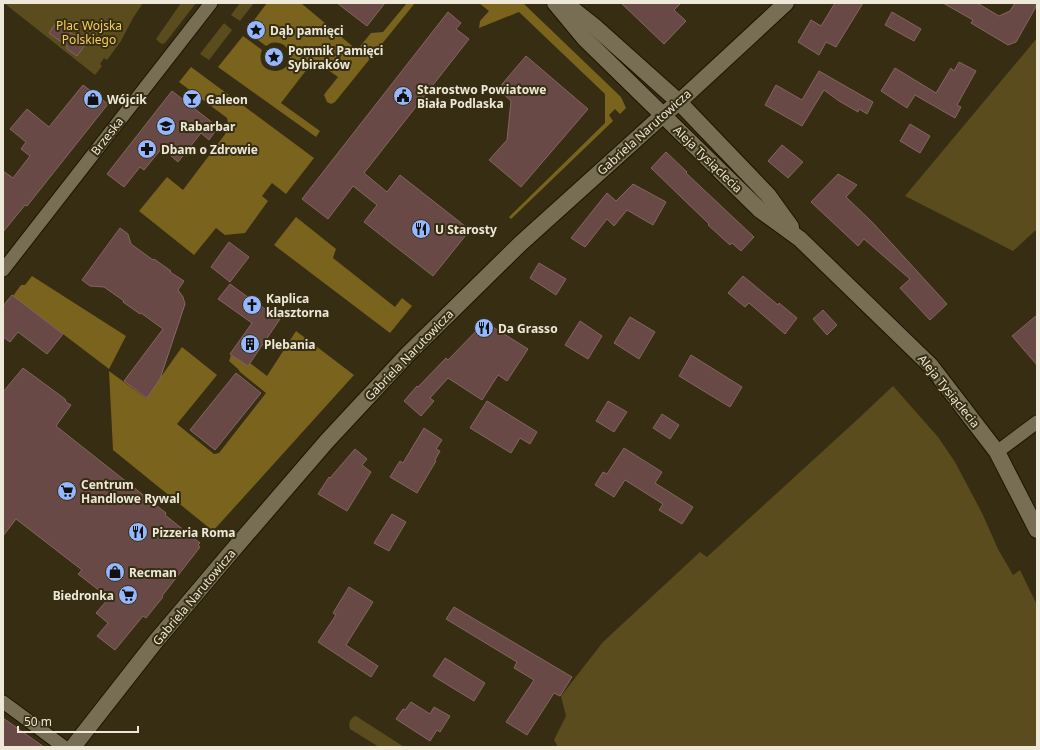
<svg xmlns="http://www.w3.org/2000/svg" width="1040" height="750" font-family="'Noto Sans',sans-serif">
<rect width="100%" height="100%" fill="#362d13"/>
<g fill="#5b4c1d">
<polygon points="4,3 143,3 133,18 121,41 107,60 104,58 100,64 102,66 95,75"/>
<polygon points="181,3 196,3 165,43 162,44 159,42 156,39"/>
<polygon points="240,3 254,3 240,21 231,15"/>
<polygon points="224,23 232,30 209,60 200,54"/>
<polygon points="1037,38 1037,229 1013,251 905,196"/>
<polygon points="893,386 938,437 955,462 982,513 998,549 1013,575 1020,570 1037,605 1037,747 558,747 554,740 566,716 561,696 603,642 700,552 707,557 858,419"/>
<path d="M355 716H356L404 747H379L350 729C348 723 350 719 355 716Z"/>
</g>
<g fill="#79631d">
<path d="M267 3H301L357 50 371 33 383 32 407 3H415L335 102 331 104 327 102 324 95 326 92 338 77 314 60 281 103 320 131 316 137 218 67 243 36 262 50C252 78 297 77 289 52 287 45 279 41 271 43 269 44 268 45 266 46L246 31Z"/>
<polygon points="479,3 523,3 621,97 626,108 620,114 615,109 609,115 613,121 511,219 509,217 605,123 605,94 519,12 479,28 480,21 489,11"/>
<polygon points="191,67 314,158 286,194 272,183 262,196 268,201 245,233 225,235 216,228 194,255 139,211 167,177 183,190 229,129 227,118 179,82"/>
<polygon points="296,217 336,249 333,258 395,307 402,298 412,306 390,333 274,245"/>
<polygon points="32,276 126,336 109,369 13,296 21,285 25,285"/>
<polygon points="296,331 354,375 213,531 113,450 109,371 146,398 182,347 217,375 177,424 214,454 219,453 266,393 240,372 238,369 229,361 231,355 248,366 250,363 267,376"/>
</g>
<g fill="#684946" stroke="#856561">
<polygon points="337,3 385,3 367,26"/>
<polygon points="621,3 681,3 674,10 686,21 664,44"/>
<polygon points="835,3 863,3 836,47 826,42 819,55 798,42 811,20 821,26"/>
<polygon points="943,3 977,3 999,16 1010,11 1015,3 1037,3 1037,5 1016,42 1008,45 971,23 973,20"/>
<polygon points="448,12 461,23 456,29 469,39 364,173 387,192 400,175 470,230 433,276 364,222 377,205 353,186 328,219 302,199"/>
<polygon points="892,12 921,29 914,41 885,25"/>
<polygon points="56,23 74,35 78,34 85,39 85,45 77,56 67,49 67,46 49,33"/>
<polygon points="526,56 588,109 521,187 489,160 507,140 511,101 498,89"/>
<polygon points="959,62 976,71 957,105 961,107 955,118 915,95 907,108 881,91 895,68 936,93 951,68 954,71"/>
<polygon points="819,71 873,102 867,114 859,109 858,112 839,101 824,90 802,126 765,105 776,85 802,100"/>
<polygon points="83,85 108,104 27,206 25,205 3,232 3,171 13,178 30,156 21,149 26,142 10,129 27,109 49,127"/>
<polygon points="172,91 218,127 209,140 201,133 178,162 162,148 144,170 140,167 124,187 107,174"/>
<polygon points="910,124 930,136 920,153 900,141"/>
<polygon points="782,145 803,162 788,178 768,161"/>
<polygon points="666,152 687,172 686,173 754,237 741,251 732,243 730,245 708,225 709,224 651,168"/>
<polygon points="838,174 857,185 846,197 873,223 947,304 930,320 900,288 910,279 864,239 858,246 811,202"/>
<polygon points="633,184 666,202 653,225 627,210 614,226 607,219 585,247 571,238 607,193 616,201"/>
<polygon points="120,228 128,234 131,244 153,260 154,259 171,271 170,272 184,281 178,290 183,297 185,304 160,379 147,398 124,381 163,329 141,313 140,314 123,302 124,301 104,287 90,286 82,280"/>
<polygon points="229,242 249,257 230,282 211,267"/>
<polygon points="539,263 566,279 556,295 530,278"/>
<polygon points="743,276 778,305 779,303 797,318 785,334 749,303 745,307 728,293"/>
<polygon points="230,284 249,298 280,319 248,366 230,354 252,323 218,299"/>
<polygon points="12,295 63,334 47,354 18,332 10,342 3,337 3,306"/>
<polygon points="823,310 837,325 827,335 813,319"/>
<polygon points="1037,315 1037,365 1012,336"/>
<polygon points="630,317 655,332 639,359 614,343"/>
<polygon points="580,321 602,336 588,359 565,345"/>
<polygon points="485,322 528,349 507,381 498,375 482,400 448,378 430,398 434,401 421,416 404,401 417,386 418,387 446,358 448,360"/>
<polygon points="691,355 742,387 730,407 679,376"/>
<polygon points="23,368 65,399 66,402 71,405 56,426 166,513 165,515 200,543 198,545 200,547 162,596 163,597 146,618 143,616 115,650 97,636 108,623 96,613 109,598 78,574 82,570 16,519 3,536 3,392"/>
<polygon points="236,373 261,393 215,450 190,430"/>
<polygon points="487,401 537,432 530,444 520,438 511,453 470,428"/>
<polygon points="608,401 627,412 614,432 596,421"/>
<polygon points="662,414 679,425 670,439 653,428"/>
<polygon points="424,428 442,440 436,449 440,451 435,460 436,461 417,493 390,477 400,461 403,463"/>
<polygon points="624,448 662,472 655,483 693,507 682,524 659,510 663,504 625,480 614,497 595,485 603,472 607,474"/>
<polygon points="355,449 367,459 362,465 371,472 347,511 318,494 329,477 330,478"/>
<polygon points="392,514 406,522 389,551 374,543"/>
<polygon points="349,587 373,602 346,645 378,666 371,677 318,642 336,615 333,613"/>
<polygon points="454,607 572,677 560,696 554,693 527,735 506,722 534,680 514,668 517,662 446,619"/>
<polygon points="445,658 485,683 474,701 433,676"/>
<polygon points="411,702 430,714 434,707 450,716 440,732 437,730 430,741 396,719 403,709 405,710"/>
<polygon points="3,718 44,747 3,747"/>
</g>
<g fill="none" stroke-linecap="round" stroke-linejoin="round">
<defs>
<g id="minor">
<polyline points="3,270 211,3"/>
<polyline points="997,452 1037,422"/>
<polyline points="3,702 64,747"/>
</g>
<g id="tertiary">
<polyline points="555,3 584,38 760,210 800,239 931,366 997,452 1037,530"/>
<polyline points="565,3 594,26 679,102 768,195 791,227"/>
<polyline points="73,747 156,641 227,557 327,441 408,354 520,244 663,115 679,102 786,3"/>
</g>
</defs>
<use href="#minor" stroke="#1d1500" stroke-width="15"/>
<use href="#tertiary" stroke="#1d1500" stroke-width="18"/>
<use href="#minor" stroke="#786e53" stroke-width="13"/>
<use href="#tertiary" stroke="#786e53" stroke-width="16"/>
</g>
<defs>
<symbol id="sight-disc" viewBox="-11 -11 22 22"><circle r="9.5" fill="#95b7fd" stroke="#362d13"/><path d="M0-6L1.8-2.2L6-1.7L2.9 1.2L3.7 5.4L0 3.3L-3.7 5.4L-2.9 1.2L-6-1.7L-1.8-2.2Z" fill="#111"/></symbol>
<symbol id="civic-disc" viewBox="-11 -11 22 22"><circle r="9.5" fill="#95b7fd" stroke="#362d13"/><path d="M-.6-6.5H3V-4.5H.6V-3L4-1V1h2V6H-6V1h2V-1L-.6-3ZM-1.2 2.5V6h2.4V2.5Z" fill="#111"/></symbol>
<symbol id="shop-disc" viewBox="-11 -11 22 22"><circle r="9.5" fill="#95b7fd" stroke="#362d13"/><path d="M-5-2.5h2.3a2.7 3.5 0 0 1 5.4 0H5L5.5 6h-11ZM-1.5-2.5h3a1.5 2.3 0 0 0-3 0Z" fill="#111"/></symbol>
<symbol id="bar-disc" viewBox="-11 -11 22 22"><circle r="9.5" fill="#95b7fd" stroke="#362d13"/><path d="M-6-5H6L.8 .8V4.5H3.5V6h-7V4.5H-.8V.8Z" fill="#111"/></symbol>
<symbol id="school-disc" viewBox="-11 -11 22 22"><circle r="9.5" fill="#95b7fd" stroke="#362d13"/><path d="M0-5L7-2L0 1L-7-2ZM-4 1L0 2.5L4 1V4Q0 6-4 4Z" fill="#111"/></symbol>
<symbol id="pharmacy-disc" viewBox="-11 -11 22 22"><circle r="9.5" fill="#95b7fd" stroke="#362d13"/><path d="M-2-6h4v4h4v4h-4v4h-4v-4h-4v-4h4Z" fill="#111"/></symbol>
<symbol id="restaurant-disc" viewBox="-11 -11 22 22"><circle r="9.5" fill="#95b7fd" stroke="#362d13"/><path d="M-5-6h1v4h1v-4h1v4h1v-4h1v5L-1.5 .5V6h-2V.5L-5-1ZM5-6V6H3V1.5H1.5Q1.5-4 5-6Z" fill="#111"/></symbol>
<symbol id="church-disc" viewBox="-11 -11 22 22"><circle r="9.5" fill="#95b7fd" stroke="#362d13"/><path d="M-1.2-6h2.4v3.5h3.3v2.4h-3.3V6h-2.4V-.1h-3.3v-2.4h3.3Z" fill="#111"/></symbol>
<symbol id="building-disc" viewBox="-11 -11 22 22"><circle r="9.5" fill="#95b7fd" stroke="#362d13"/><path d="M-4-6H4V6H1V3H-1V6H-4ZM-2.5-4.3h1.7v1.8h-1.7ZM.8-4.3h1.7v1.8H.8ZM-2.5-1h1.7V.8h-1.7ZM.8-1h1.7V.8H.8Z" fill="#111"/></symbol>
<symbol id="supermarket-disc" viewBox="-11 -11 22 22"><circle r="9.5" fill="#95b7fd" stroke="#362d13"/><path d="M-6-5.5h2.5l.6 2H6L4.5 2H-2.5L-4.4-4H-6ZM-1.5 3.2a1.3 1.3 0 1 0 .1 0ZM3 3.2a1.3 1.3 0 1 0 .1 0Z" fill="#111"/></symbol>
</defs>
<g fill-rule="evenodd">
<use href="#sight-disc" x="245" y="19" width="22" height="22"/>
<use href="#sight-disc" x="263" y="46" width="22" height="22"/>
<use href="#civic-disc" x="392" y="85" width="22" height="22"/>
<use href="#shop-disc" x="82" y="88" width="22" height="22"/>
<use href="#bar-disc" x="181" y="88" width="22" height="22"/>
<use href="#school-disc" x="155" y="115" width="22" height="22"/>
<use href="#pharmacy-disc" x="136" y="138" width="22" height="22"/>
<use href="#restaurant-disc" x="410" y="218" width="22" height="22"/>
<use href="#church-disc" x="241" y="294" width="22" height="22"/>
<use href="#restaurant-disc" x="473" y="317" width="22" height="22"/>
<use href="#building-disc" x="239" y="333" width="22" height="22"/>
<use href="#supermarket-disc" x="56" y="480" width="22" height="22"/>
<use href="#restaurant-disc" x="127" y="521" width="22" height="22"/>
<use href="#shop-disc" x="104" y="561" width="22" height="22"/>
<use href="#supermarket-disc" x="117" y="584" width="22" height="22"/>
</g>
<g text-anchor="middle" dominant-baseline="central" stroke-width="4" stroke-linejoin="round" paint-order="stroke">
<g font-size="12" fill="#f7d058" stroke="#362d13">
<text x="89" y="25">Plac Wojska<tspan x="89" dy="14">Polskiego</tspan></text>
</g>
<g font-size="12" font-weight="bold" fill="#ede8d8" stroke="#362d13" text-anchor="start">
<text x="270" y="30">Dąb pamięci</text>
<text x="288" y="50">Pomnik Pamięci<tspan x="288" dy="14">Sybiraków</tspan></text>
<text x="417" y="89">Starostwo Powiatowe<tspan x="417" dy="14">Biała Podlaska</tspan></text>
<text x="107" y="99">Wójcik</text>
<text x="206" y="99">Galeon</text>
<text x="180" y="126">Rabarbar</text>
<text x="161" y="149">Dbam o Zdrowie</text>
<text x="435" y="229">U Starosty</text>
<text x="266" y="298">Kaplica<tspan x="266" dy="14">klasztorna</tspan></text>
<text x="498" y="328">Da Grasso</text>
<text x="264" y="344">Plebania</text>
<text x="81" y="484">Centrum<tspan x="81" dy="14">Handlowe Rywal</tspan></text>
<text x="152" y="532">Pizzeria Roma</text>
<text x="129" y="572">Recman</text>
<text x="114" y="595" text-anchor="end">Biedronka</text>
</g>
<g font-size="12" fill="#ede8d8" stroke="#362d13">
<text transform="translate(644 132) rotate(-42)">Gabriela Narutowicza</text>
<text transform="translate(107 136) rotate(-52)">Brzeska</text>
<text transform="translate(708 159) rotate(44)">Aleja Tysiąclecia</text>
<text transform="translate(409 355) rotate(-46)">Gabriela Narutowicza</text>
<text transform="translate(949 391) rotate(51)">Aleja Tysiąclecia</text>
<text transform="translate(194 597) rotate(-50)">Gabriela Narutowicza</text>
</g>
</g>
<rect width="1040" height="750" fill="none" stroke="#ede8d8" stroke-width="8"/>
<path d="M18 726v6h120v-6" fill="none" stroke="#ede8d8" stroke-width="2"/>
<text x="24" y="726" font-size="12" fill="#ede8d8" stroke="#362d13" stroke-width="3" paint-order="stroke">50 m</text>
</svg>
